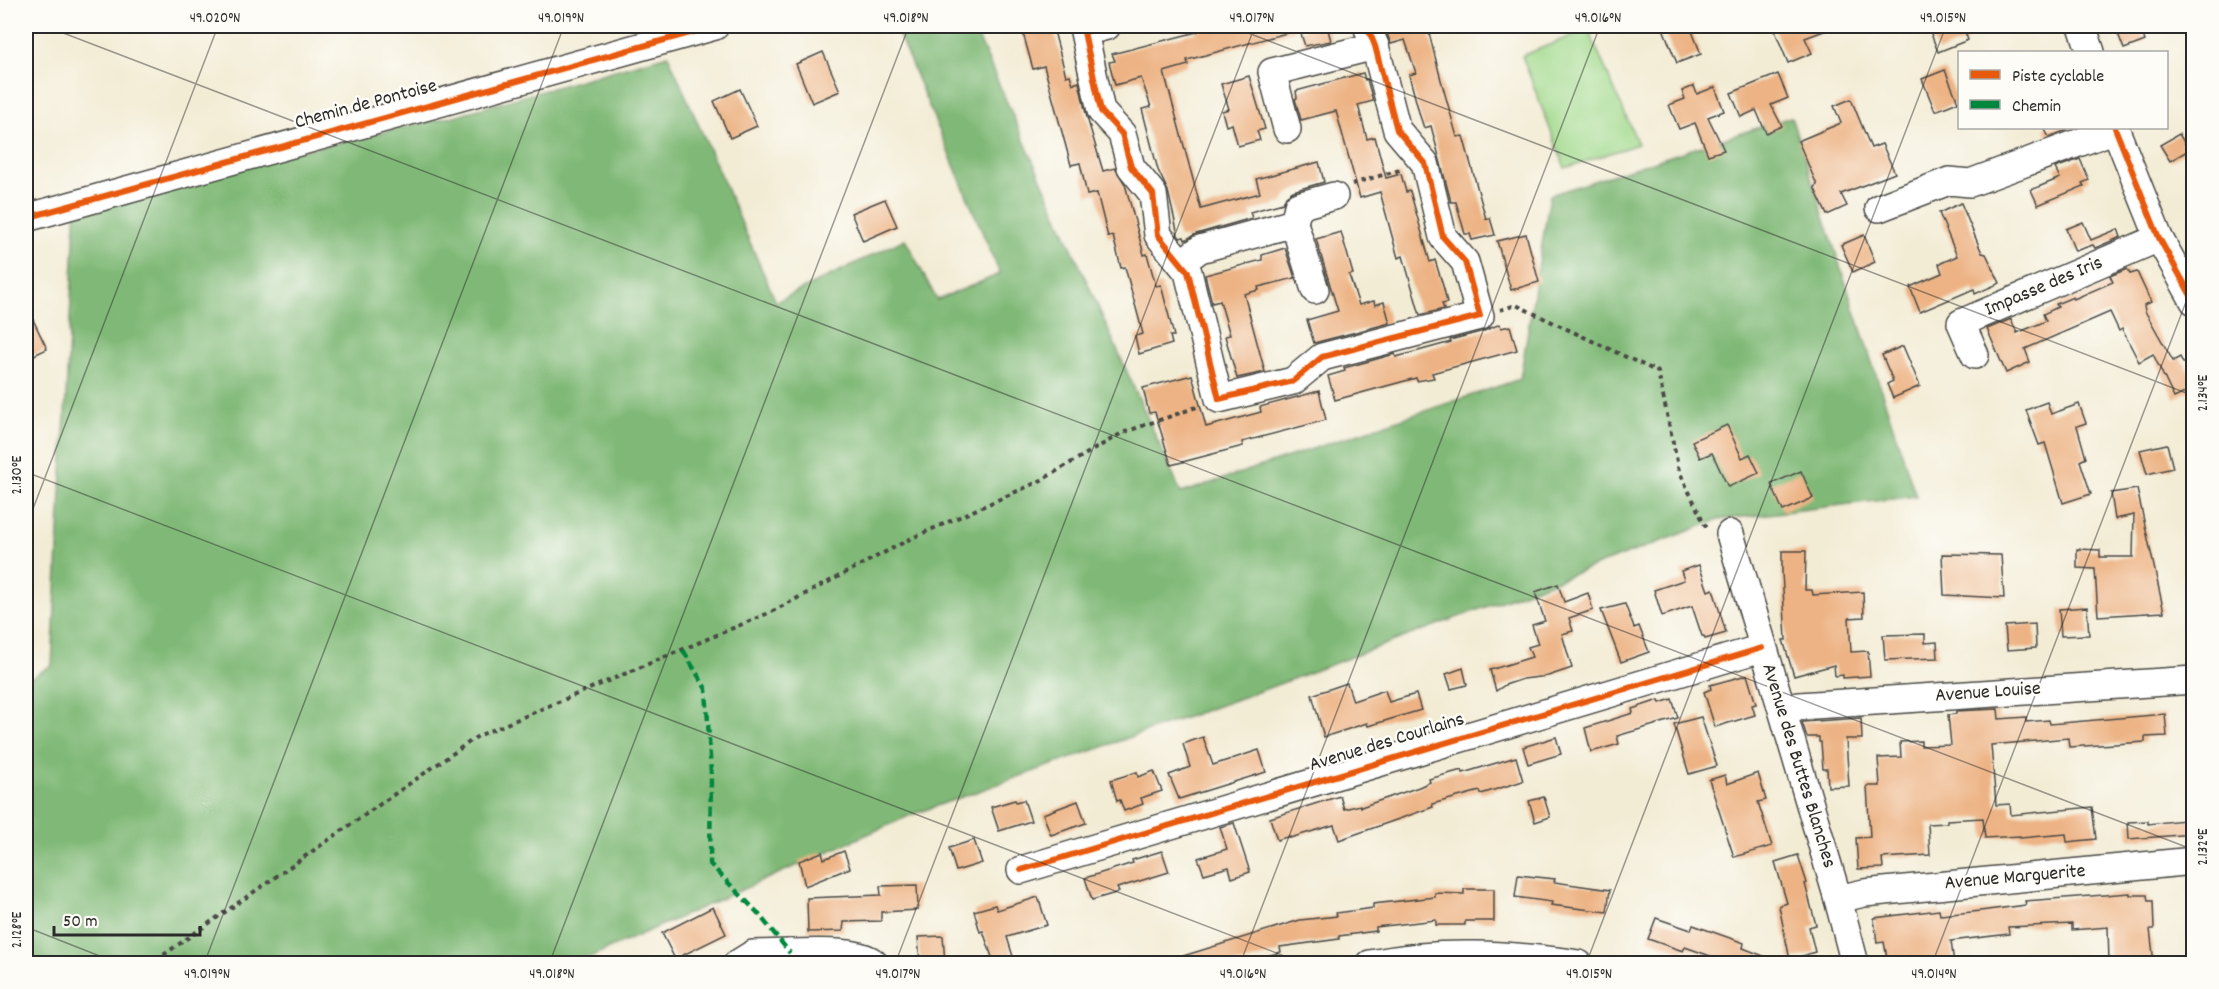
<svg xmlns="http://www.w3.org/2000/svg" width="2219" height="989" font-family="Dekko,sans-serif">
<rect width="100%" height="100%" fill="#fdfcf7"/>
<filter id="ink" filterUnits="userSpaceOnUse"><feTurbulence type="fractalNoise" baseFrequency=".0167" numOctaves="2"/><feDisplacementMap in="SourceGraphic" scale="12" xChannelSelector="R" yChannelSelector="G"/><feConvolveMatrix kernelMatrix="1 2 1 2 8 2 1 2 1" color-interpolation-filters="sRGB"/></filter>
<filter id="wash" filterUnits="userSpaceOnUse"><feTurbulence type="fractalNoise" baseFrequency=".008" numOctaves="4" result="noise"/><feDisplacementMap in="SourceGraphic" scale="24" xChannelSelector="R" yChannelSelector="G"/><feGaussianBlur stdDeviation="1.35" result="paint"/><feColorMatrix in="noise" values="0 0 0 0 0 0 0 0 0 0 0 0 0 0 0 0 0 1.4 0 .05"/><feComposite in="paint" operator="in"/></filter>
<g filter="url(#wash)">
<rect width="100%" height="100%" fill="#f3ecd5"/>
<polygon fill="#a0d98b" stroke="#66825b" stroke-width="1.5" points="1588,29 1638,144 1565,168 1522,56"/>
<polygon fill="#80b977" stroke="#567251" stroke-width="1.5" points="895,26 973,26 1181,493 1520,379 1550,195 1791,117 1916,496 1718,520 1263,690 911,815 590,957 542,963 26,963 26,681 52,665 76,202 454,116 668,55 776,302 905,239 937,300 1000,274"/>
<g id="blocks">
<g fill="#edb384">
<polygon points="1021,26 1042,26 1044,33 1054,31 1066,76 1070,75 1073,84 1079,82 1086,114 1103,171 1115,168 1125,184 1144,255 1147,254 1156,286 1161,285 1174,336 1170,336 1172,344 1139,354 1135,336 1143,334 1125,267 1121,268 1113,236 1108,237 1097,193 1087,195 1080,163 1071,165 1044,66 1033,69"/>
<polygon points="1195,26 1294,26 1294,31 1187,60 1188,65 1164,72 1201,209 1260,193 1256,179 1319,162 1324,182 1293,191 1286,196 1283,203 1250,212 1252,218 1196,234 1185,240 1184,237 1180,238 1178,235 1168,191 1158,170 1142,109 1151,107 1141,78 1115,85 1109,62 1115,61 1112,54 1197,32"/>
<polygon points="1305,26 1327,26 1331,41 1305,46 1300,31 1306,29"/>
<polygon points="1384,26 1438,26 1439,30 1429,33 1441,80 1457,137 1463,136 1486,219 1490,218 1495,235 1472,240 1470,234 1465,234 1456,202 1451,202 1431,126 1424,128 1420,116 1409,75 1416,73 1405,40 1391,44"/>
<polygon points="1662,26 1690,26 1701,54 1677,63"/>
<polygon points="1773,26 1834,26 1835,27 1805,38 1812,53 1788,63"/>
<polygon points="1928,26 1963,26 1968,40 1938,52"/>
<polygon points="2115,26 2140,26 2145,41 2124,49"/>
<polygon points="823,52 840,91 812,103 796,64"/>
<polygon points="1945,70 1958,102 1935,111 1922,79"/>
<polygon points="1363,73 1365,80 1367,79 1373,101 1358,105 1367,139 1375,137 1386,178 1401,174 1406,192 1410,191 1430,262 1435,260 1444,289 1447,303 1442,304 1444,309 1420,315 1403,256 1398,258 1380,192 1360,198 1336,111 1301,120 1295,99 1297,98 1296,91"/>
<polygon points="1778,74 1788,98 1771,105 1782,126 1766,133 1756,110 1741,117 1731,93"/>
<polygon points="1249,76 1265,129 1257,131 1260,140 1238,146 1232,124 1226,126 1222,111 1229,109 1221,84"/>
<polygon points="1694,86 1697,94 1715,87 1724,111 1708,117 1724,150 1708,155 1695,123 1679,129 1669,105 1685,99 1682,91"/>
<polygon points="740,89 757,126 730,138 714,101"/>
<polygon points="1851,99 1871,148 1882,144 1895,173 1841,194 1847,206 1827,215 1814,187 1817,185 1798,141 1841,123 1834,106"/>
<polygon points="2044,128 2066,128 2067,130 2049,137"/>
<polygon points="2179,134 2189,150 2170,161 2160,145"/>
<polygon points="2080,159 2089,180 2082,183 2084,186 2038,205 2031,190 2060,178 2055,168"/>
<polygon points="885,199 897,226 863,241 851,213"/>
<polygon points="1961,203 1982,253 1986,254 2000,283 1975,294 1974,289 1920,312 1910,287 1942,273 1939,264 1957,256 1939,213"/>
<polygon points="2083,222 2091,240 2118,229 2121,237 2095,248 2093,245 2075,251 2066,229"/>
<polygon points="1341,232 1353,274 1349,275 1359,305 1374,301 1375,305 1384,302 1390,323 1314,343 1307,320 1338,311 1316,239"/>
<polygon points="1526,234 1539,282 1511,290 1497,241"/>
<polygon points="1864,235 1875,262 1853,272 1841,245"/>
<polygon points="1285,248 1295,278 1258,287 1259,290 1244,294 1265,372 1237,378 1225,336 1230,335 1220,301 1212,303 1205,275 1262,260 1262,255"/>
<polygon points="2127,269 2130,274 2137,272 2151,302 2144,305 2145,311 2173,361 2180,357 2183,363 2185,363 2193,381 2193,389 2174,398 2153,354 2139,362 2122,329 2119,331 2110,312 2025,349 2030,362 2006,373 1987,329 2011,319 2017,333 2046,321 2043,314 2058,307 2056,304 2073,297 2074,299 2113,282 2110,276"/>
<polygon points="26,305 47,349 26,359"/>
<polygon points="1500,324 1501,328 1510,326 1517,350 1432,373 1434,378 1417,381 1416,378 1335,400 1328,376 1345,371 1344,368 1395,354 1396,357 1451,342 1450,340 1484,331"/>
<polygon points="1903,346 1920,386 1893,398 1887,384 1893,381 1882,355"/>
<polygon points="1192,375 1206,427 1261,412 1260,407 1319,391 1326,420 1242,442 1243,446 1171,465 1155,412 1149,413 1143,388"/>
<polygon points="2047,402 2051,414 2079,404 2086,423 2077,426 2086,458 2080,461 2091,494 2063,503 2045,443 2039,445 2026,410"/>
<polygon points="1727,425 1742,458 1750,454 1759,473 1728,487 1712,453 1700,458 1692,441"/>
<polygon points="2167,444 2173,468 2147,474 2140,450"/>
<polygon points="1801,471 1813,498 1783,511 1771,484"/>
<polygon points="2137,489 2164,612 2098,616 2095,569 2077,568 2077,549 2100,550 2100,557 2133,557 2134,515 2115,519 2111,493"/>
<polygon points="1782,551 1806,551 1805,590 1812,590 1813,595 1863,592 1864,617 1849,618 1851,652 1868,651 1870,676 1843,678 1843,675 1835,676 1834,665 1794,676 1783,640 1786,640 1782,572"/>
<polygon points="1942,554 2001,555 2004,598 1944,595"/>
<polygon points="1699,565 1708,591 1713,589 1726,633 1705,639 1704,636 1702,636 1692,606 1662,616 1654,590 1684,580 1681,571"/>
<polygon points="1558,584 1564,602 1588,593 1593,610 1569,618 1573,631 1562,634 1572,668 1548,676 1523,679 1505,685 1496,691 1490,670 1532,657 1528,647 1538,644 1532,625 1545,621 1535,592"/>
<polygon points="1625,604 1634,628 1639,626 1649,652 1621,662 1601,610"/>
<polygon points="2087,607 2089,635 2061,636 2059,609"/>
<polygon points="2035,624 2036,648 2007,650 2005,626"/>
<polygon points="1925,634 1925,643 1937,642 1938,658 1885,660 1883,635"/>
<polygon points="1463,668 1467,685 1451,689 1446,674"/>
<polygon points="1747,675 1756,704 1752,705 1755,715 1715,727 1704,692 1711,689 1710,685"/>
<polygon points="1347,683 1353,701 1385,690 1389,702 1416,694 1421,710 1368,726 1367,723 1324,737 1312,695"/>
<polygon points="1672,699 1678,718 1617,736 1619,744 1591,752 1585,728 1633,713 1632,709 1659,700 1660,703"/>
<polygon points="1998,709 1999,719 2026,717 2026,722 2049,720 2050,724 2165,714 2167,736 2145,737 2145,742 2069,747 2068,738 1991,745 1996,805 2010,804 2011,815 2092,807 2096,839 2067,842 2066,834 2020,838 2020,836 1985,838 1983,818 1947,820 1947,823 1928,824 1930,855 1882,858 1883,868 1858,869 1856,838 1870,837 1867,786 1880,786 1878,758 1901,757 1900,742 1921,741 1921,746 1951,745 1948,715 1956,714 1956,711"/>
<polygon points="1701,717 1717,766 1689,774 1674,724"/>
<polygon points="1861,718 1862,739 1846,739 1849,786 1828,787 1827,769 1823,769 1821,742 1819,742 1819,737 1807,737 1802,722"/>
<polygon points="1203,737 1213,765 1259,750 1266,772 1179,799 1169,775 1190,767 1183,744"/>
<polygon points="1556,737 1561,754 1528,764 1523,747"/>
<polygon points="1516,757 1523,781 1481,794 1480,791 1432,804 1433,807 1339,840 1334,825 1290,838 1290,836 1277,840 1270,818 1340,796 1344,809 1360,805 1361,807 1419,787 1430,782 1429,779 1462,770 1463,773"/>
<polygon points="1154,771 1162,791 1141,798 1143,804 1124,811 1120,800 1117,801 1111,780 1137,772 1138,777"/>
<polygon points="1758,773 1766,800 1758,802 1772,846 1734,857 1709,780 1725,775 1727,784"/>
<polygon points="1544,797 1550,817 1535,822 1529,801"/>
<polygon points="1015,800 1016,802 1024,800 1031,821 999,831 991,807"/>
<polygon points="1078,801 1086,823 1051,835 1043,814"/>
<polygon points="2193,819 2193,834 2129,839 2128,822 2148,821 2148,824"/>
<polygon points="1234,823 1250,872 1232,878 1229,867 1204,874 1198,858 1227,849 1220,827"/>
<polygon points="974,840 982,863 956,871 949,848"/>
<polygon points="844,851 850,868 805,886 799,861 822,852 824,859"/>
<polygon points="1162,851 1169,872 1117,888 1119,892 1092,900 1085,878 1133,863 1132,860"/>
<polygon points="1798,855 1807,883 1805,884 1816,925 1809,927 1815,952 1790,960 1779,906 1787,903 1775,862"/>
<polygon points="1518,875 1555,879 1554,882 1610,890 1607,912 1551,905 1552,902 1515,897"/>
<polygon points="917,885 918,910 881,912 881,921 844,922 843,931 808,932 807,898 881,895 880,886"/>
<polygon points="1464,889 1494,889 1494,921 1465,921 1465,925 1436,925 1436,920 1376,927 1376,931 1339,936 1339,939 1280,947 1281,952 1241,963 1171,963 1170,960 1300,920 1337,916 1336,913 1373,908 1373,904 1435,897 1435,893 1464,894"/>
<polygon points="2130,893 2130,895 2147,895 2148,901 2153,901 2154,929 2150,929 2154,963 2109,963 2108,927 2072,930 2072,924 2008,927 2009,934 1951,941 1954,963 1888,963 1884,942 1877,943 1874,918 1939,910 1940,915 1972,912 2026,905 2025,901"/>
<polygon points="1038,897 1047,925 1007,937 1015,963 994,963 983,931 980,932 974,911 995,905 997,910"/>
<polygon points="713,907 726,934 675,959 662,933"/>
<polygon points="1656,918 1691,930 1693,925 1744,943 1743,948 1779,962 1779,963 1730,963 1685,947 1683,951 1648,939"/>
<polygon points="943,936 945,963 920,963 918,937"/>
</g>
</g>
</g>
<g filter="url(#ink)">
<use href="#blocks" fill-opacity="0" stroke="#494844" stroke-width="1.5"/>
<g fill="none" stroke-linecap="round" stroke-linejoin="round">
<defs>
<g id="minor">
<polyline points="1107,26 1084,32 1101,111 1122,134 1131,167 1153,194 1158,235 1188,272 1219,399 1293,381 1322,357 1480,316 1465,262 1443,237 1425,163 1397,130 1375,46 1367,26"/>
<polyline points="2082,26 2091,52"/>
<polyline points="2115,128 2159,238 2194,301"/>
<polyline points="1287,129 1272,72 1375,46"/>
<polyline points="1879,208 1949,181 1970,183 2116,129"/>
<polyline points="26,218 715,26"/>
<polyline points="1294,223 1298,206 1334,196"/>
<polyline points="1181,263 1200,249 1294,223 1315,290"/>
<polyline points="1975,355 1961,323 2159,238"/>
<polyline points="1730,534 1838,899 1855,964"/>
<polyline points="1783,711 1799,706 2194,680"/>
<polyline points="1021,870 1762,648"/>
<polyline points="1838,899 1864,893 2194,861"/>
<path d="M790 953C810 953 862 949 875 964"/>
<polyline points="737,964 753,954 790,953 800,964"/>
<path d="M1370 964C1441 950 1507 954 1579 964"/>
</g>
</defs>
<use href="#minor" stroke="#494844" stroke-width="30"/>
<g stroke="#494844" stroke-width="4" stroke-dasharray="4.5 4.5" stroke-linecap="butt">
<polyline points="1352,184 1403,169"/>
<polyline points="1500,310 1516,305 1658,372 1679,471 1705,525 1709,527"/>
<polyline points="148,964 159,958 478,736 771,612 912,538 1038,482 1122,433 1200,406"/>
</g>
<use href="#minor" stroke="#fff" stroke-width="27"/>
<polyline stroke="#00873e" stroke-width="4.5" stroke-dasharray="9 4.5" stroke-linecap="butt" points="683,650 706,689 711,774 710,864 757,912 790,953"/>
<defs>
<g id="cycleway">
<polyline points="1107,26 1084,32 1101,111 1122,134 1131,167 1153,194 1158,235 1188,272 1219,399 1293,381 1322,357 1480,316 1465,262 1443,237 1425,163 1397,130 1375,46 1367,26"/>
<polyline points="2115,128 2159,238 2194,301"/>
<polyline points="26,218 715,26"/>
<polyline points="1021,870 1762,648"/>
</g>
</defs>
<use href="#cycleway" stroke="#fdfcf7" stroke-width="10"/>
<use href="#cycleway" stroke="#e8590c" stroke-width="6"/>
</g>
</g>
<path fill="none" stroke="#2b2b2b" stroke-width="1.5" stroke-opacity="0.45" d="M45 26 2194 850M1230 26 2194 396M26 472 1305 964M26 527 218 26M26 927 120 964M204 964 564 26M549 964 909 26M895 964 1255 26M1240 964 1600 26M1586 964 1946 26M1932 964 2194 281"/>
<g text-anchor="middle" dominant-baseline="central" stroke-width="5" stroke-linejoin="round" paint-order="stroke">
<g font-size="20" fill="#2b2b2b" stroke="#fdfcf7">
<text transform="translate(366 105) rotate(-15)">Chemin de Pontoise</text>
<text transform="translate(2044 287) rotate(-23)">Impasse des Iris</text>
<text transform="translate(1988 693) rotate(-4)">Avenue Louise</text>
<text transform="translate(1387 743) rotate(-17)">Avenue des Courlains</text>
<text transform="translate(1798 766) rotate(73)">Avenue des Buttes Blanches</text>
<text transform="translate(2015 878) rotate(-5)">Avenue Marguerite</text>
</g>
</g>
<rect width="2219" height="989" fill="none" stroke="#fdfcf7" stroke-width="66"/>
<rect x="1958" y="51" width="210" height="78" fill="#fdfcf7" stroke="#a9a8a5" stroke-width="1.5"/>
<rect x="1970" y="70" width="30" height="9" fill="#e8590c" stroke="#a9a8a5" stroke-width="1.5"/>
<text x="2012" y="81" font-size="18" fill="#2b2b2b">Piste cyclable</text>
<rect x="1970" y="100" width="30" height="9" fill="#00873e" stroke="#a9a8a5" stroke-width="1.5"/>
<text x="2012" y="111" font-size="18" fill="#2b2b2b">Chemin</text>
<path d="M54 926v9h146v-9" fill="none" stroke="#2b2b2b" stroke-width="3"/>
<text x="63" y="926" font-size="18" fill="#2b2b2b" stroke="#fdfcf7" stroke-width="4.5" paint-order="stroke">50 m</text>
<rect x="33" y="33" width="2153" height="923" fill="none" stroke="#2b2b2b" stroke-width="2"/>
<g font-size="15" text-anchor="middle" fill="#2b2b2b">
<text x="215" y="22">49.020°N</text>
<text x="561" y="22">49.019°N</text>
<text x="906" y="22">49.018°N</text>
<text x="1252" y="22">49.017°N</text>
<text x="1598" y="22">49.016°N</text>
<text x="1943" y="22">49.015°N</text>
<text transform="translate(2202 393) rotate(-90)" y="5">2.134°E</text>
<text transform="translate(16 475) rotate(-90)" y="5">2.130°E</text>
<text transform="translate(2202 847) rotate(-90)" y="5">2.132°E</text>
<text transform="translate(16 930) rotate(-90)" y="5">2.128°E</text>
<text x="207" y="978">49.019°N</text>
<text x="552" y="978">49.018°N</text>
<text x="898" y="978">49.017°N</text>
<text x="1243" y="978">49.016°N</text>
<text x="1589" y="978">49.015°N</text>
<text x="1934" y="978">49.014°N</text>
</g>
</svg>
